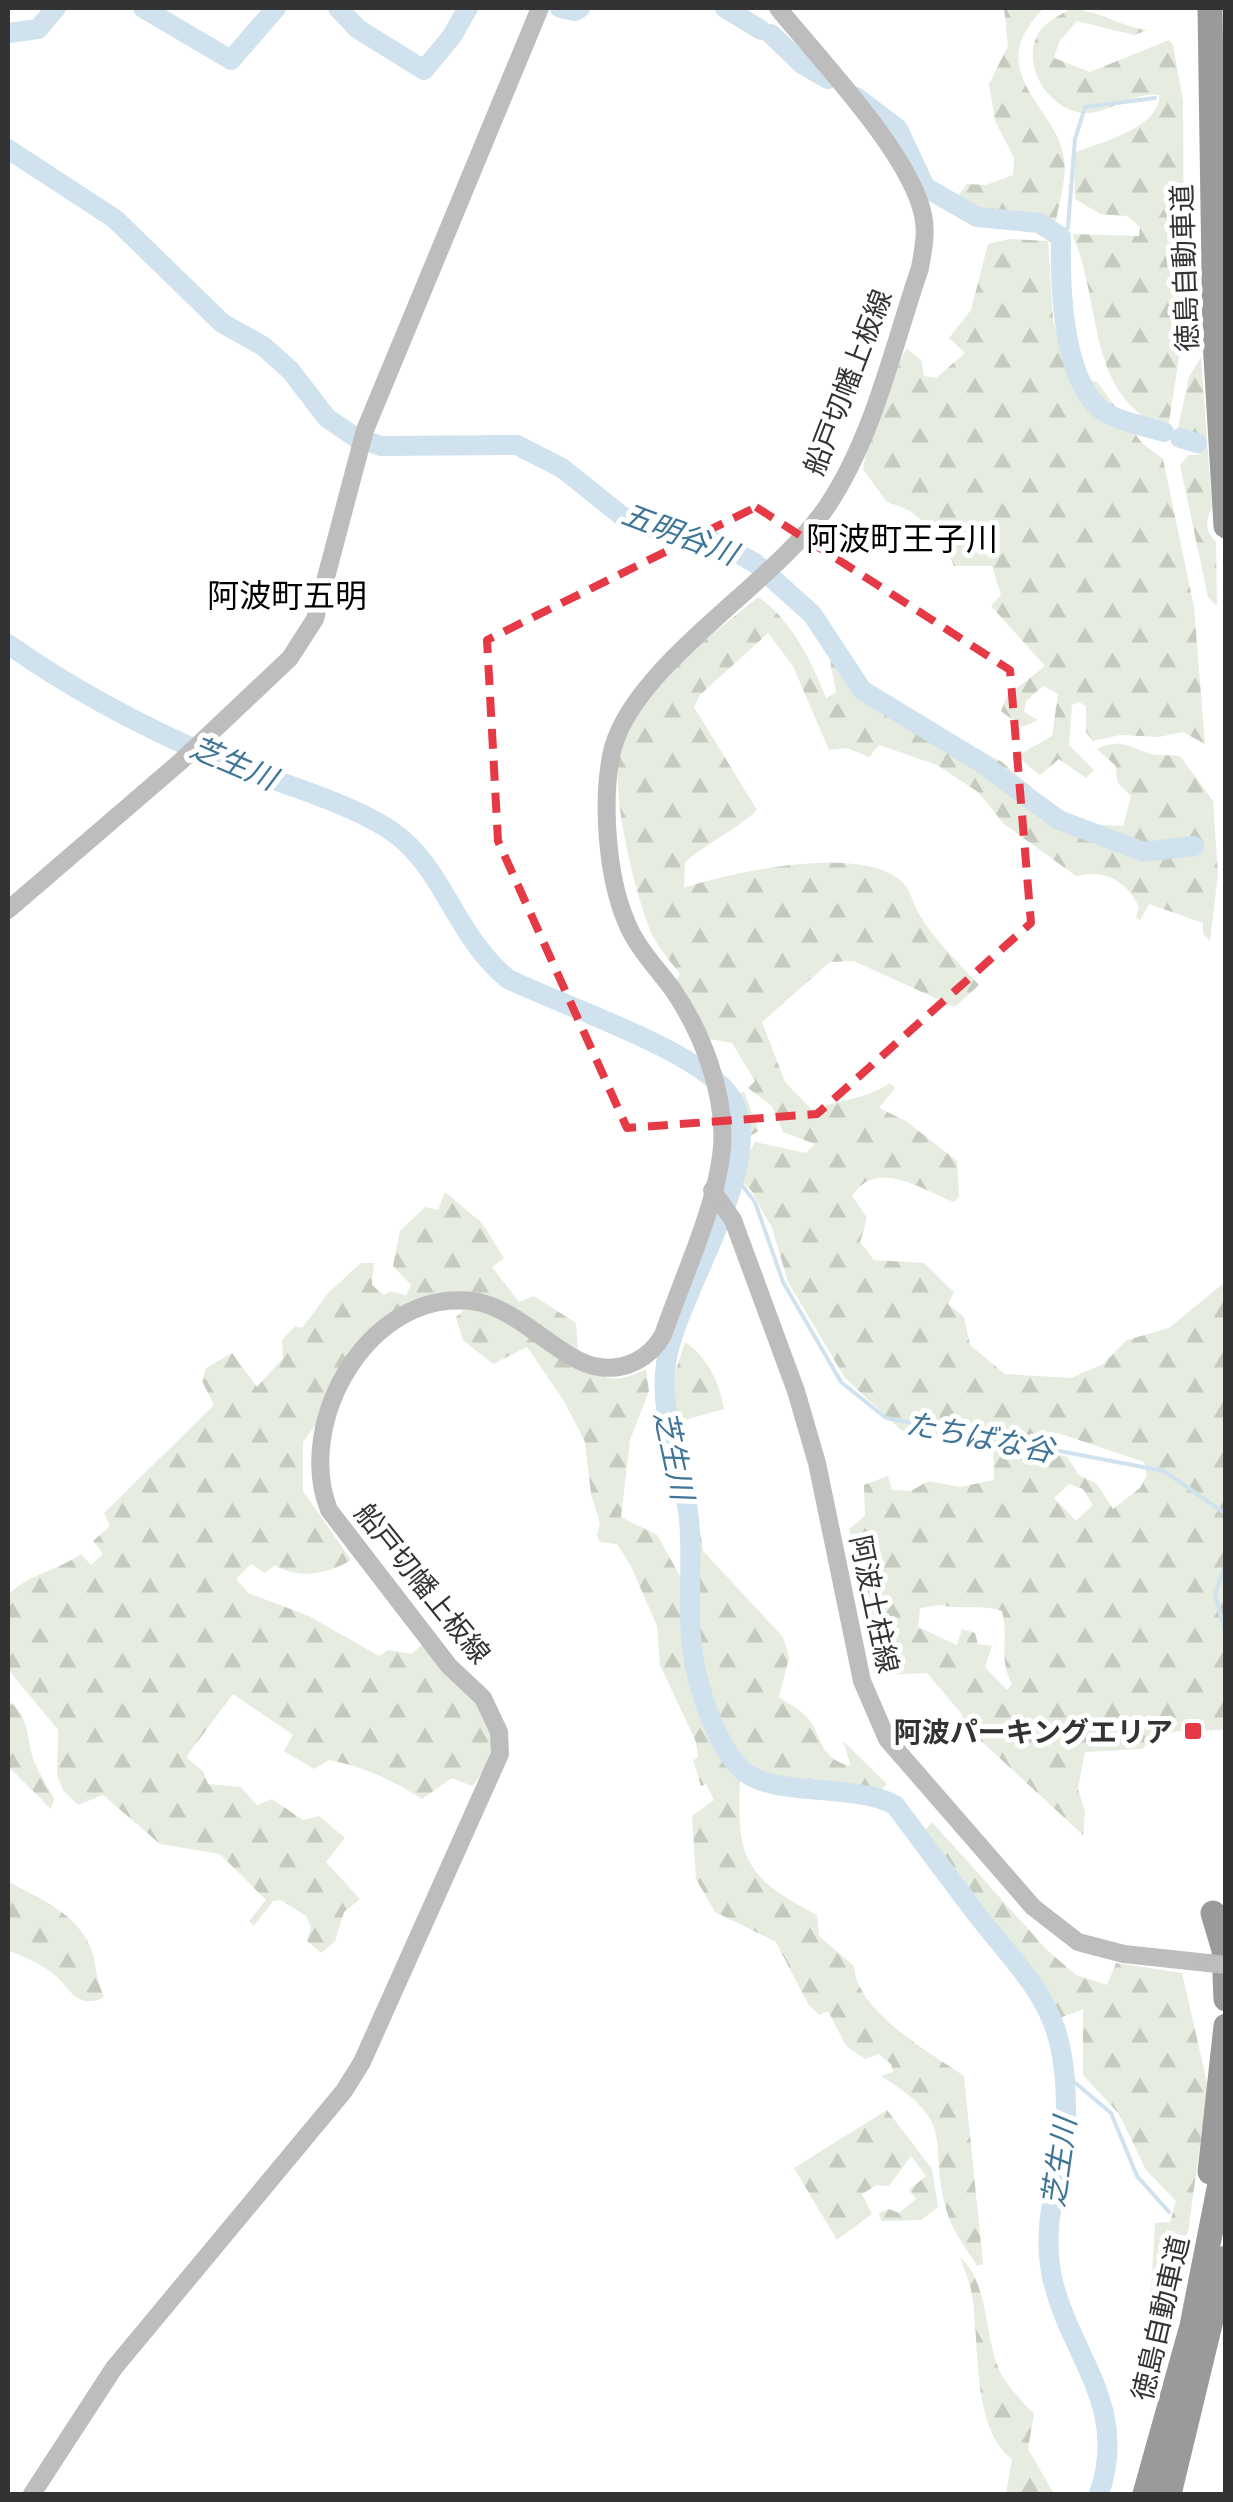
<svg xmlns="http://www.w3.org/2000/svg" width="1233" height="2502" font-family="'IBM Plex Sans','Noto Sans JP',sans-serif">
<defs>
<pattern id="forest-firs" width="22" height="20" patternUnits="userSpaceOnUse" patternTransform="scale(2.5)"><rect width="22" height="20" fill="#e6ecdf"/><path d="M5 1l3.5 6h-7zM16 11l3.5 6h-7z" fill="#c6cbc0"/></pattern>
</defs>
<rect width="100%" height="100%" fill="#fff"/>
<g fill="url(#forest-firs)" fill-rule="evenodd">
<path d="M1004 8H1044C979 73 1057 105 1064 159 1067 178 1059 202 1056 221L979 208 958 196 967 184 986 185 1013 175 1014 158 995 121 989 84 1008 46Z"/>
<path d="M1071 9C1099 10 1120 27 1148 30L1134 35 1077 21 1059 42 1054 58 1090 72 1169 40 1173 45 1183 101 1184 268 1182 339 1168 428C1085 401 1103 301 1072 234L1139 236 1140 227 1127 216 1100 214 1075 199 1074 153C1098 143 1161 128 1159 95 1132 90 1104 119 1076 112 1047 104 1024 68 1036 38 1041 24 1058 16 1071 9Z"/>
<polygon points="1010,239 1048,241 1053,319 1067,372 1097,382 1142,443 1163,459 1194,607 1205,744 1183,732 1159,737 1120,735 1093,741 1086,732 1086,706 1079,702 1072,705 1069,745 1094,770 1086,778 1059,759 1040,775 1017,756 1052,736 1058,694 1043,686 1026,701 1024,712 1038,720 1022,727 1001,711 1007,696 1045,666 991,606 1001,595 992,566 954,566 941,535 910,511 886,501 863,469 868,440 906,348 921,360 924,376 936,378 965,353 949,338 971,310 988,244"/>
<path d="M1201 357 1212 508C1205 521 1205 531 1216 542L1217 606 1208 597 1180 465 1189 455H1199L1198 438 1177 432 1189 377Z"/>
<path d="M758 597C791 619 812 662 826 698L836 692 830 661 846 660 859 677 916 716 1002 762 1064 816 1083 824 1123 826 1131 796 1117 782 1116 766 1097 749C1116 739 1128 745 1145 752 1154 756 1170 755 1180 756L1213 801 1218 874 1210 941 1203 934V923L1149 904 1140 920 1136 918 1139 907C1126 880 1105 869 1076 876L1004 824 978 792 937 765 879 745 869 757 847 748 829 750 793 666 768 633 700 695 694 707 757 810C735 831 710 841 685 862L684 888C732 872 860 844 901 881 911 890 912 902 919 914 934 940 959 963 979 985L955 1007 854 961 830 962 762 1022 785 1082 812 1110C840 1099 866 1100 890 1083L895 1088 879 1108 906 1121 957 1161 959 1196 954 1202C921 1190 877 1157 852 1196L867 1218 860 1242 874 1260 924 1263 954 1292 948 1304 964 1317 970 1345 1005 1374 1071 1378 1103 1364 1127 1340 1169 1328 1225 1282V1730C1193 1732 1167 1724 1142 1749L1085 1752 1078 1789 1085 1812 1083 1835 966 1727 961 1713 927 1673 881 1675 849 1529 865 1516 864 1485 888 1476 892 1490 911 1491 928 1481 960 1487 994 1480 993 1435 920 1438 902 1431 845 1378 788 1282 772 1228 751 1190 732 1172 725 1096 744 1092 759 1131 748 1137 747 1157 755 1142 806 1153 815 1144 783 1132 772 1106 748 1088 755 1081 732 1043 704 1038 676 982 680 974C670 961 656 945 650 930 633 886 605 777 624 734 647 681 714 634 758 597ZM1058 1433 1144 1462 1147 1475 1140 1488 1113 1509 1097 1484 1079 1475 1067 1457 1055 1454 1041 1460 1025 1453 1030 1434ZM1069 1484 1083 1489 1093 1505 1076 1521 1054 1498ZM941 1605C963 1610 981 1604 1002 1611 1009 1638 998 1659 1012 1684L1007 1690 985 1667 992 1646 978 1644 975 1633 962 1629 957 1645 918 1627 920 1608Z"/>
<path d="M445 1192 482 1223 504 1258 492 1267 519 1302 534 1296 576 1323 579 1364C606 1382 617 1383 646 1369L649 1391 630 1440 621 1517 657 1535 694 1601 692 1509 667 1398 685 1342C708 1358 719 1381 724 1409L674 1423 690 1470 703 1551 783 1637 789 1657 779 1697C787 1703 799 1709 807 1717 823 1736 818 1759 851 1766L843 1741 887 1784 882 1789H841L754 1772 740 1781C736 1861 747 1878 817 1915L819 1936 854 1966C856 2011 929 2052 964 2076L983 2264 977 2266C967 2249 952 2231 947 2212 926 2138 961 2126 881 2076L893 2072 891 2064 879 2054 865 2059 846 2046 828 2011 819 2015 808 2004 776 1942 715 1912 696 1879 692 1816 714 1800 706 1784 701 1786 693 1760 698 1758 696 1742 660 1665 657 1626 631 1566 617 1544 600 1542 597 1535 600 1523 591 1494 585 1442 564 1401 527 1347 493 1364 463 1340 456 1317 464 1310 404 1306 303 1442V1491L351 1560C328 1574 298 1580 275 1565L265 1573 251 1564 236 1579 248 1593 309 1616 379 1656 388 1650 411 1654 435 1634C470 1681 520 1733 472 1786L452 1778 422 1799C392 1780 365 1767 329 1760L314 1769 284 1751 293 1735 233 1694 186 1757 203 1771 208 1784 241 1787 257 1805 272 1799 303 1820 319 1816 345 1838 326 1862 360 1899 344 1912 335 1941 321 1953 307 1941 311 1927 306 1916 281 1900 273 1901 254 1926 249 1921 266 1900 220 1854 160 1844 103 1795 78 1805 63 1790 57 1775 58 1730 8 1669V1595C28 1574 57 1571 81 1554L91 1565 103 1554 93 1541 110 1526 104 1513 214 1405 202 1381 206 1368 232 1353 257 1387 283 1358 282 1340 295 1326 302 1328 329 1292 361 1263H374L372 1285 384 1295 390 1291 406 1295 411 1285 393 1266 400 1231 425 1207 438 1210Z"/>
<path d="M8 1701C30 1714 26 1740 34 1761 39 1774 48 1786 54 1799L51 1809 8 1766Z"/>
<polygon points="932,1822 1047,1950 1076,1975 1107,1985 1116,1963 1182,1973 1208,2087 1178,2305 1158,2314 1149,2328 1155,2223 1170,2222 1176,2201 1146,2170 1119,2114 1083,2075 1083,2009 1060,2018 1049,1992 925,1830"/>
<path d="M8 1882C41 1898 86 1918 94 1959 97 1973 97 1982 104 1996L101 1999C75 2007 73 1992 57 1977 43 1964 24 1957 8 1950Z"/>
<polygon points="887,2110 932,2169 938,2207 921,2220 881,2221 879,2213 889,2209 899,2213 916,2199 909,2190 926,2176 911,2156 889,2186 877,2185 862,2194 872,2214 837,2240 794,2168"/>
<path d="M960 2257C990 2285 984 2335 999 2370 1007 2386 1022 2401 1034 2414L1028 2449 1054 2494H1006L1012 2459C971 2428 980 2342 972 2295 970 2282 964 2269 960 2257Z"/>
</g>
<g fill="none" stroke-linecap="round" stroke-linejoin="round">
<g stroke="#cfe2ee" stroke-width="4">
<polyline points="1061,237 1068,227 1075,139 1085,107 1155,98"/>
<polyline points="737,1179 755,1202 783,1282 841,1382 886,1418 1164,1471 1226,1514"/>
<polyline points="1226,1565 1215,1593 1226,1636"/>
<polyline points="1066,2075 1111,2113 1137,2176 1169,2212"/>
</g>
<g stroke="#cfe2ee" stroke-width="20">
<polyline points="143,8 231,60 276,8"/>
<polyline points="338,8 358,29 424,70 452,36 468,8"/>
<polyline points="560,8 575,11 580,8"/>
<polyline points="725,8 761,30"/>
<polyline points="8,33 38,29 56,8"/>
<polyline points="771,34 802,64 828,79"/>
<path d="M856 97 898 129 925 187 977 217 1039 223 1061 237C1060 285 1062 374 1099 408 1114 421 1145 426 1164 432"/>
<polyline points="8,149 115,219 222,323 263,346 290,370 327,418 355,437 381,446 517,445 562,468 622,516 649,527 717,542 755,563 812,614 862,690 977,760 1059,820 1144,852 1194,846"/>
<polyline points="1180,438 1197,443"/>
<path d="M8 644C74 691 147 729 222 761 271 781 365 806 403 840 447 879 458 938 508 979 560 1005 705 1052 732 1099 770 1163 675 1294 666 1364 658 1419 684 1466 689 1519 693 1562 687 1606 692 1648 696 1683 718 1756 749 1775 782 1796 855 1784 895 1805 924 1844 952 1882 982 1921 1008 1954 1041 1987 1055 2028 1064 2054 1066 2083 1066 2111 1066 2169 1039 2213 1052 2277 1069 2355 1130 2405 1099 2494"/>
</g>
<g stroke="#bdbdbd" stroke-width="18">
<polyline points="8,910 180,762 290,658 315,619 365,430 540,8"/>
<polyline points="712,1190 733,1220 796,1391 817,1463 862,1681 887,1739 1033,1907 1078,1942 1124,1954 1208,1963"/>
<path d="M32 2494 114 2368 344 2091 362 2062 500 1754 499 1732 483 1698 449 1666 329 1510C294 1422 369 1289 472 1301 517 1306 561 1362 599 1367 626 1371 650 1358 663 1335 682 1279 717 1206 722 1147 726 1094 702 1032 673 990 657 968 636 947 626 921 607 876 602 804 611 756 627 669 771 587 826 508 873 439 893 347 920 268 923 250 927 233 923 215 910 153 819 59 778 8"/>
</g>
<g stroke="#9a9a9a" stroke-width="25">
<polyline points="1210,8 1215,341 1226,526"/>
<polyline points="1213,1913 1224,1950 1226,1999"/>
<polyline points="1210,2172 1226,2026"/>
<polyline points="1145,2494 1192,2326 1226,2153"/>
<polyline points="1169,2494 1226,2258"/>
</g>
<polyline stroke="#bdbdbd" stroke-width="18" points="1208,1963 1226,1965"/>
</g>
<path fill="none" stroke="#e63946" stroke-width="8" stroke-dasharray="20 12" stroke-linejoin="round" d="M756 507 1010 670 1031 923 817 1114 627 1128 498 841 487 640Z"/>
<rect fill="#e63946" stroke="#fff" stroke-width="4" x="1183" y="1721" width="20" height="20" rx="5"/>
<g text-anchor="middle" dominant-baseline="central" stroke-width="10" stroke-linejoin="round" paint-order="stroke">
<g font-size="28" fill="#333" stroke="#fff">
<text transform="translate(1184 268) rotate(-92)">徳島自動車道</text>
<text transform="translate(847 382) rotate(-69)">船戸切幡上板線</text>
<text transform="translate(423 1583) rotate(51)">船戸切幡上板線</text>
<text transform="translate(875 1604) rotate(78)">阿波土柱線</text>
<text transform="translate(1160 2318) rotate(-77)">徳島自動車道</text>
</g>
<g font-size="28" font-weight="bold" fill="#333" stroke="#fff" text-anchor="end">
<text x="1173" y="1731">阿波パーキングエリア</text>
</g>
<g font-size="30" font-style="italic" fill="#3f7597" stroke="#fff">
<text transform="translate(680 533) rotate(21)">五明谷川</text>
<text transform="translate(234 762) rotate(23)">芝生川</text>
<text transform="translate(980 1436) rotate(11)">たちばな谷</text>
<text transform="translate(675 1455) rotate(78)">芝生川</text>
<text transform="translate(1058 2162) rotate(-82)">芝生川</text>
</g>
<g font-size="32" fill="#000" stroke="#fff">
<text x="902" y="538">阿波町王子川</text>
<text x="287" y="595">阿波町五明</text>
</g>
</g>
<rect width="1233" height="2502" fill="none" stroke="#333333" stroke-width="20"/>
</svg>
